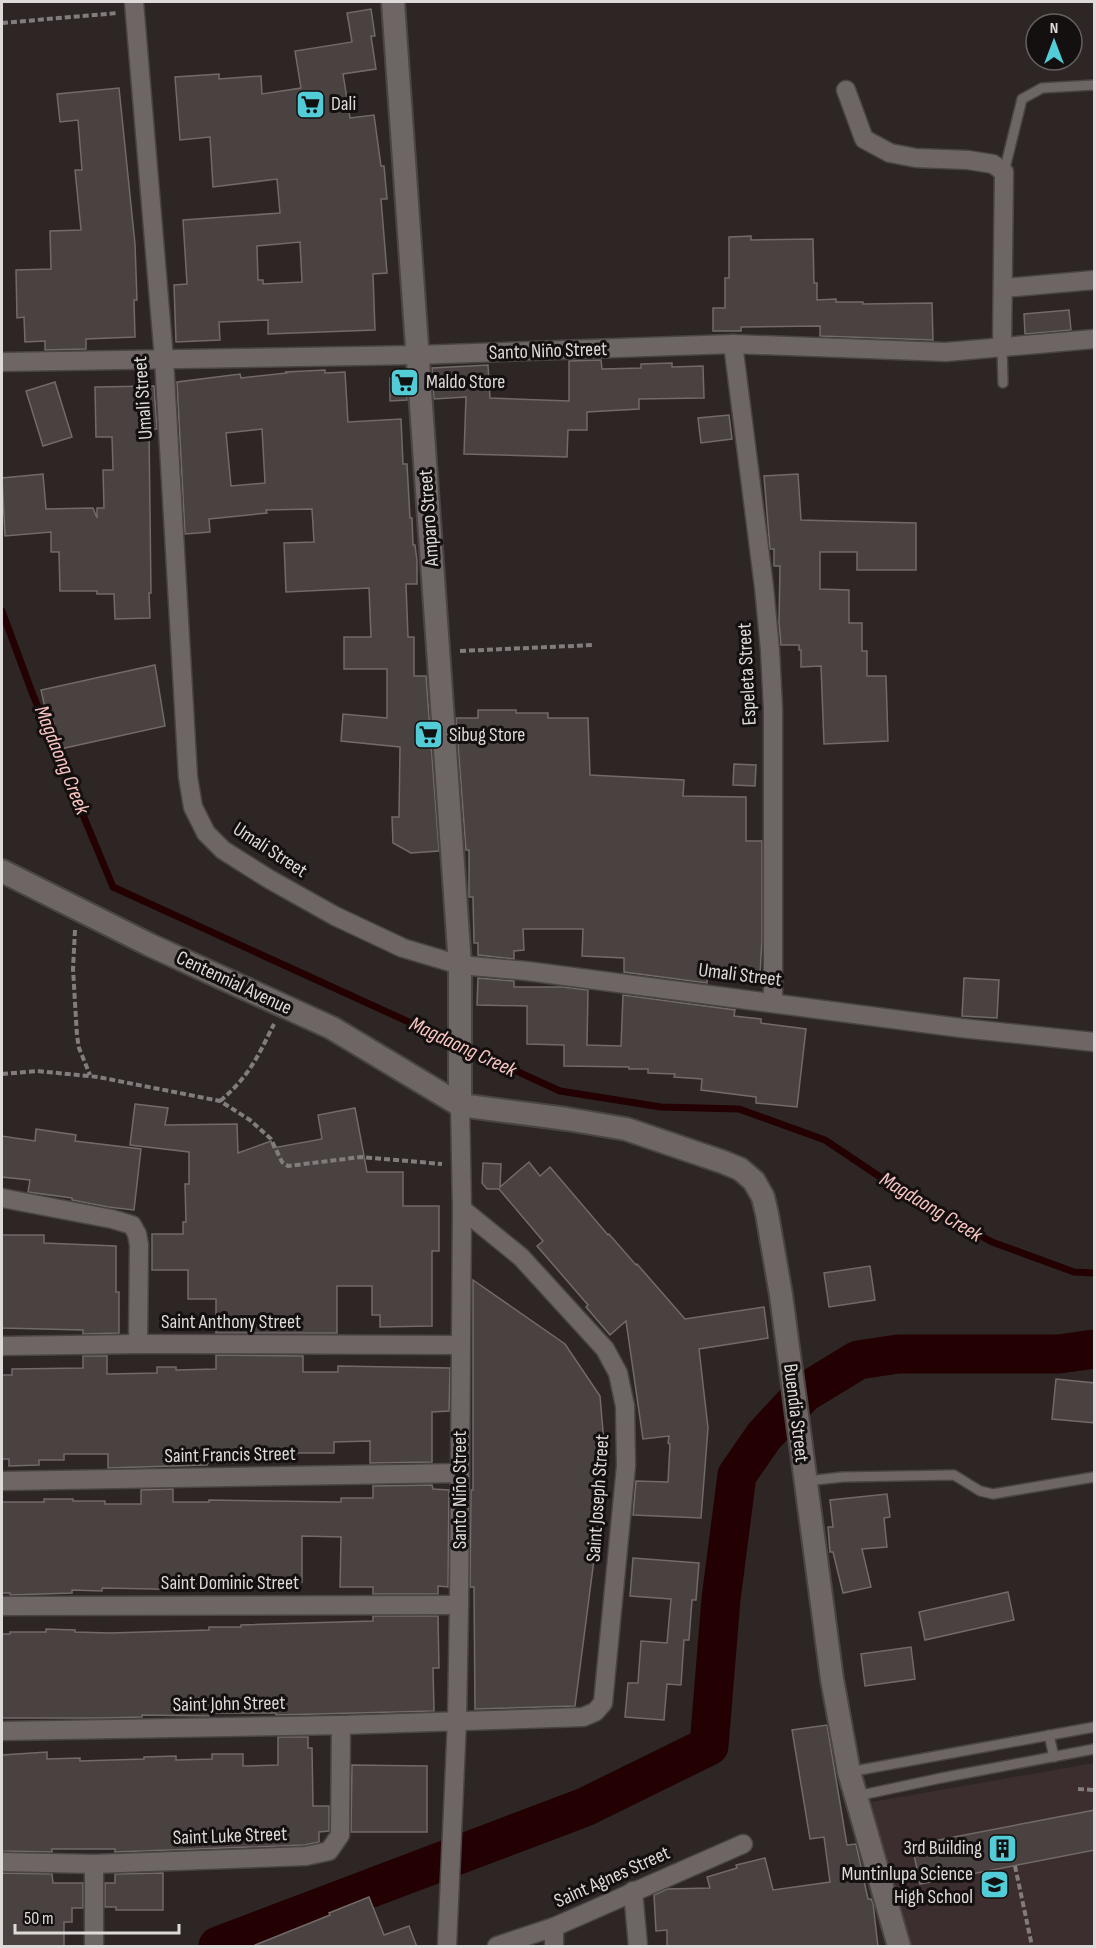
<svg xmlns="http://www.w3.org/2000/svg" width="1096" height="1948" font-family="'Sofia Sans Condensed',sans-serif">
<rect width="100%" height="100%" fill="#2d2625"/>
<polygon fill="#3c2e2e" points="1094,1763 1094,1946 910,1946 880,1839 872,1802"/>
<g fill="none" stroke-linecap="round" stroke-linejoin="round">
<polyline stroke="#230001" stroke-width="7" points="2,611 33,695 113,887 560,1091 661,1107 739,1109 825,1140 910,1197 992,1242 1074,1272 1094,1273"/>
<polyline stroke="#230001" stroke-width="39" points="218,1946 585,1807 709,1746 721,1599 737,1475 764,1436 804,1393 858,1360 898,1354 1059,1354 1094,1349"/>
</g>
<g fill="#4a4241" stroke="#726a69" stroke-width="1.5" fill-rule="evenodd">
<path d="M371 9 375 36H371L376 69 343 74 350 118 374 115 381 166H384L387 199H381L387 273 373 274 375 330 268 334V320L219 322 220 340 176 342 174 285 187 284 183 220 280 213 277 179 213 187 210 137 180 140 175 77 219 74V79L261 76 262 94 301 88 295 51 352 42 347 13ZM300 242 302 282 263 284V280H258L257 246Z"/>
<polygon points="119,88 135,244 137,300 134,300 135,337 86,339 86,349 45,350 45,341 25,342 24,317 17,318 16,270 51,269 50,231 81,230 75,170 82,170 78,120 60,122 57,94"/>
<polygon points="751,236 751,240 813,239 814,283 817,283 817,300 836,299 836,302 863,302 863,304 932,303 933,340 820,336 820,326 741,327 741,331 713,331 713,308 725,308 725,278 729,278 729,237"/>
<polygon points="1069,310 1071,330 1025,334 1024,314"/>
<polygon points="601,360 602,369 641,368 641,364 672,363 672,367 703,366 704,398 639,399 639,409 587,412 587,430 568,430 567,457 464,454 466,397 434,399 432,368 488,365 490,398 569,401 569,361"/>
<path d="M325 370V373L345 372 348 422 401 419 403 464H407L410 518H412L413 545H415L417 561V584H406L408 637H414V676H426L439 851 411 853 393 843 392 817H399L400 747 341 741 343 714 387 718V669H344V637H371L369 588 286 592 284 543 314 542 312 509 266 510 267 513 209 519 210 532 185 534 177 382 240 374 241 378 287 373 286 372ZM262 429 265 483 231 486 226 433Z"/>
<polygon points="390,378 406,378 407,400 390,401"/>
<polygon points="55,382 72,437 43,446 26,391"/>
<polygon points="154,386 157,429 149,429 151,593 149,593 150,618 115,619 114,594 97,594 97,591 60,591 59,552 51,552 51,532 5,536 2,478 43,474 46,509 93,508 97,518 97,508 104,508 103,470 113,470 112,437 96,437 95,387"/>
<polygon points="729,415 732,439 701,443 698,418"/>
<polygon points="798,474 801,520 916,523 916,570 857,570 857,552 820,552 820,589 849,590 849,623 862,623 862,651 867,651 867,676 886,676 888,741 824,744 821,666 801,667 801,650 799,650 799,645 781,645 779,623 780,566 774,566 774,549 770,549 764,476"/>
<polygon points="155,665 165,726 60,749 53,720 48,721 41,690"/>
<polygon points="478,710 516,710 516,713 548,713 548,718 588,718 590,775 684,780 683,796 746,797 746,841 762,841 762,940 760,974 708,970 707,983 624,972 624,958 582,956 583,929 523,929 524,950 514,951 514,959 478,955 478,943 474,943 473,897 469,897 469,850 466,850 456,718 478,718"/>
<polygon points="734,764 756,765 755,786 733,785"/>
<polygon points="478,978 514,981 514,987 563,987 588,990 587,1045 621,1046 623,995 735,1010 734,1016 761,1019 761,1023 806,1029 797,1107 756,1103 756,1097 701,1090 702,1079 674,1077 675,1074 648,1073 648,1069 629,1069 629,1067 564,1066 564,1045 527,1044 527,1006 477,1005"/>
<polygon points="964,978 999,980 997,1018 962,1016"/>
<polygon points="135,1104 168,1108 165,1125 237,1124 238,1153 271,1141 273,1148 322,1139 318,1115 355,1108 367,1172 403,1172 403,1206 439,1206 439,1251 432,1251 432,1326 380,1327 380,1315 372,1315 372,1286 337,1286 337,1333 216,1333 216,1299 188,1299 188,1270 152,1270 152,1234 183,1234 183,1222 186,1222 185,1184 189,1184 189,1152 130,1145"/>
<polygon points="36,1129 76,1135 75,1141 141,1149 134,1210 108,1207 72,1200 72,1198 28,1192 30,1180 2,1177 2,1136 35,1141"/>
<polygon points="529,1162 540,1176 550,1167 608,1235 609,1234 636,1265 637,1264 685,1319 764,1307 768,1338 699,1349 708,1428 701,1518 633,1515 636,1481 668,1482 670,1444 668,1443 669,1436 643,1439 626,1321 610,1335 586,1307 588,1305 537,1246 543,1241 499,1189 487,1189 482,1183 483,1163 501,1164 500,1187"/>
<polygon points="2,1235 44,1235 44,1243 116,1246 116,1292 119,1292 119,1333 83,1334 83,1330 2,1328"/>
<polygon points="870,1266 875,1300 829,1307 824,1273"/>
<polygon points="473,1280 565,1344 600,1396 606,1467 575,1706 475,1709 474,1587 470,1587 471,1490 473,1490"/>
<polygon points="216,1355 303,1356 303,1372 338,1372 338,1366 450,1368 449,1411 432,1412 432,1462 370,1463 370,1441 334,1442 334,1453 273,1453 273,1456 236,1456 236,1463 207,1463 207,1465 108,1468 108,1454 64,1454 64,1460 39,1460 39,1465 9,1466 9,1459 2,1459 2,1375 12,1375 12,1369 83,1368 83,1356 107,1356 107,1374 157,1373 157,1367 176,1367 176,1370 216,1369"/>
<polygon points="1056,1379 1095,1383 1095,1423 1052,1419"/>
<polygon points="432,1485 433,1489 449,1490 448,1587 438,1586 438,1594 373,1594 373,1587 340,1587 341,1537 302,1536 302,1582 270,1582 270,1588 204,1588 204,1590 102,1588 102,1591 72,1590 72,1593 10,1595 10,1593 2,1593 2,1502 44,1502 44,1499 73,1499 73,1501 105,1501 105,1504 141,1504 141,1490 173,1489 173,1502 209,1502 209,1500 341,1502 341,1498 373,1498 373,1486"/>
<polygon points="887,1494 890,1517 884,1518 887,1547 862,1549 871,1587 843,1593 833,1552 830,1552 828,1527 833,1527 830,1500"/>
<polygon points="633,1558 699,1563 696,1600 692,1600 689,1640 684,1640 681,1685 667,1684 664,1720 625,1717 628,1683 638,1683 641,1641 667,1643 671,1599 630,1596"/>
<polygon points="1008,1592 1014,1620 925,1640 919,1612"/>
<polygon points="373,1616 438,1616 439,1668 433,1668 434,1711 276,1715 276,1713 209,1713 209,1716 142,1715 142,1717 104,1718 2,1718 2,1634 10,1634 10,1632 46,1632 46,1629 75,1630 75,1632 110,1633 209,1630 209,1627 241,1627 241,1625 373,1621"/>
<polygon points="911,1647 915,1679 865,1686 861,1654"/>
<polygon points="827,1725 847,1845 856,1844 868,1899 871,1899 873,1903 878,1947 667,1947 667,1930 656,1931 654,1895 667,1889 710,1888 707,1877 737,1868 736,1865 765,1858 773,1890 830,1882 824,1837 810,1839 792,1730"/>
<polygon points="278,1737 308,1737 308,1748 312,1748 313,1806 329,1806 329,1831 319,1832 319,1842 305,1845 115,1852 115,1849 52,1849 52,1852 2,1851 2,1755 47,1752 47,1759 80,1758 80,1761 144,1759 144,1757 176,1756 176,1760 212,1759 212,1754 243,1754 243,1766 278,1765"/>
<polygon points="352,1765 427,1766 427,1832 351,1832"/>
<polygon points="1095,1810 1095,1850 920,1884 912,1845"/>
<polygon points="2,1873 52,1874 53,1883 83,1883 83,1908 72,1908 72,1922 64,1922 64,1947 2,1947"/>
<polygon points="163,1873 163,1910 116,1910 116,1907 105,1907 105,1883 115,1883 115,1874"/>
<polygon points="369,1897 384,1935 409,1926 417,1947 255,1947 255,1945 330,1915 329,1913"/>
</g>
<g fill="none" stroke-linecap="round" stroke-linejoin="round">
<defs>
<g id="service">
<polyline points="1004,172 1022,99 1042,88 1094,85"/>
<polyline points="1002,347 1003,383"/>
<polyline points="806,1481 843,1477 954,1475 980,1491 993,1494 1094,1477"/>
<polyline points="1049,1735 1054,1757"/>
<polyline points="849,1772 1094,1727"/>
<polyline points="857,1796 941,1778 1094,1749"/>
</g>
<g id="minor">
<polyline points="134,2 164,359 188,777 193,807 206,833 223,850 269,879 335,916 403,948 460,965 527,971 961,1028 1094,1042"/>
<polyline points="846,90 864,139 890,153 916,158 968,160 993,164 1004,172 1002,347"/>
<polyline points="1004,288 1094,280"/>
<polyline points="733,344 764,587 770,650 773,709 773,1002"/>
<polyline points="2,362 417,355 733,344 946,352 1094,339"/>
<polyline points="2,1198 112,1219 132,1225 137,1234 139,1245 138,1344"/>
<polyline points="2,1346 138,1344 460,1345"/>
<polyline points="2,1481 460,1473"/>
<polyline points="2,1606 459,1605"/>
<polyline points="2,1731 341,1725 583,1717 595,1712 603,1703 626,1466 625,1406 618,1373 605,1349 521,1257 462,1209"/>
<polyline points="2,1862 94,1864 306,1856 329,1851 340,1835 341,1725"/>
<polyline points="94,1864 94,1946"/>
<polyline points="633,1891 638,1946"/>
<polyline points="554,1927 554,1946"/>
<polyline points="447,1946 457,1720 459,1605 462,1209 460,1105"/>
<polyline points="497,1946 554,1927 743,1844"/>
</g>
<g id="tertiary">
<polyline points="393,2 460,965 460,1105"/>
<polyline points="2,871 150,945 332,1028 460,1105 567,1119 626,1129 723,1162 740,1169 754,1181 763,1197 767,1214 781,1295 832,1679 849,1772 899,1946"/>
</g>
</defs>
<use href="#service" stroke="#4a4443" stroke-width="12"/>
<use href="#minor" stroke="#4a4443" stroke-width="21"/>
<use href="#tertiary" stroke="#4a4443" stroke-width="26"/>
<g stroke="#827c7c" stroke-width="4" stroke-dasharray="6 3" stroke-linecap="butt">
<polyline points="2,23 117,13"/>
<polyline points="460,651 594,645"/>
<polyline points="75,930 73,969 77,1036 79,1048 90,1075"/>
<polyline points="2,1074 37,1071 98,1077 220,1101 250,1120 271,1139 282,1162 288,1166 361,1157 442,1164"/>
<path d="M220 1101C249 1077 258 1056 274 1024"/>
<polyline points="1078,1789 1094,1790"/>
<polyline points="1015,1866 1032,1946"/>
</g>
<use href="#service" stroke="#6e6665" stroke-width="9"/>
<use href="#minor" stroke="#6e6665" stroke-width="18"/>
<use href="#tertiary" stroke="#6e6665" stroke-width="22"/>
</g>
<defs>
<symbol id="supermarket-square" viewBox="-11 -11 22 22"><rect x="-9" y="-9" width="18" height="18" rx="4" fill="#52ccd6" stroke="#13100f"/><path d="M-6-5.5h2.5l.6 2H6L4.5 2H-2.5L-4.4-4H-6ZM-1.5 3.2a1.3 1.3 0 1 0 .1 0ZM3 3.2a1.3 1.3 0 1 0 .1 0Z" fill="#111"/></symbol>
<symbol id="building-square" viewBox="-11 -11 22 22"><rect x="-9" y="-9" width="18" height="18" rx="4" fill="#52ccd6" stroke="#13100f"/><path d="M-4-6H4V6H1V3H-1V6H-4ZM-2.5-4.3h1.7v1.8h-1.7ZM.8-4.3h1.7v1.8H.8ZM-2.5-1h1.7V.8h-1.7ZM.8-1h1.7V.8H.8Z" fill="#111"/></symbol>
<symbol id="school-square" viewBox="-11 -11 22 22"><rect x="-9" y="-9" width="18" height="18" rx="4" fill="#52ccd6" stroke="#13100f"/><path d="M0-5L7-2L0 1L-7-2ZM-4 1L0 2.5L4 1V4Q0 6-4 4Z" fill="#111"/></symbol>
</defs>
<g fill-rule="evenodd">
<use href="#supermarket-square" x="294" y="88" width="33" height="33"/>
<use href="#supermarket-square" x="388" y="366" width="33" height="33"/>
<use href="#supermarket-square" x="412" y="718" width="33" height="33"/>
<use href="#building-square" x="986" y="1832" width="33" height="33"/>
<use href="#school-square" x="978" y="1868" width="33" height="33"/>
</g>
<g text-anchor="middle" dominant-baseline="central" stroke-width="6" stroke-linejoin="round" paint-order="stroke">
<g font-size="20" fill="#dfdada" stroke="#13100f" text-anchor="start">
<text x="331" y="104">Dali</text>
<text x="426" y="382">Maldo Store</text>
<text x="449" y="735">Sibug Store</text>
<text x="982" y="1848" text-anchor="end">3rd Building</text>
<text x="973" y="1874" text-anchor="end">Muntinlupa Science<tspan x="973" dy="23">High School</tspan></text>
</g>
<g font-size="20" fill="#dfdada" stroke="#13100f">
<text transform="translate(548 351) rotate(-2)">Santo Niño Street</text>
<text transform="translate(143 398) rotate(-94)">Umali Street</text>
<text transform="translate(429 518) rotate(-94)">Amparo Street</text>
<text transform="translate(747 674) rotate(-93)">Espeleta Street</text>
<text transform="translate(270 850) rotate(33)">Umali Street</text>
<text transform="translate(740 975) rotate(7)">Umali Street</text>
<text transform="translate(234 983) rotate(25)">Centennial Avenue</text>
<text x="231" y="1322">Saint Anthony Street</text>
<text transform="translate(796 1413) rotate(83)">Buendia Street</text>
<text transform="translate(230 1455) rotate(-1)">Saint Francis Street</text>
<text transform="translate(460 1490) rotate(-90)">Santo Niño Street</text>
<text transform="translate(598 1498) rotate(-86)">Saint Joseph Street</text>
<text x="230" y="1583">Saint Dominic Street</text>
<text transform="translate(229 1704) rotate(-1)">Saint John Street</text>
<text transform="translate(230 1836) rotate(-2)">Saint Luke Street</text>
<text transform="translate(612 1877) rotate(-24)">Saint Agnes Street</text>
</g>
<g font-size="21" font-style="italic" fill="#fac6c3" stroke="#13100f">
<text transform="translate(62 760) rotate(68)">Magdaong Creek</text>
<text transform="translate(463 1047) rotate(25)">Magdaong Creek</text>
<text transform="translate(931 1207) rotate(31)">Magdaong Creek</text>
</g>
</g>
<rect width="1096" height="1948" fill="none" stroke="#dfdada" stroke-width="6"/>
<g transform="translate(1054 42)"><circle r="28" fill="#13100f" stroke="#656160" stroke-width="1.5"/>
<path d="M0-4.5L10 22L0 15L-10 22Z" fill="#52ccd6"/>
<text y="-9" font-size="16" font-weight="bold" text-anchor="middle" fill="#dfdada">N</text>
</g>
<path d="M15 1924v9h164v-9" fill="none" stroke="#dfdada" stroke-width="3"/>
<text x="24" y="1924" font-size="18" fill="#dfdada" stroke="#13100f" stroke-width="4.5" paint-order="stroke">50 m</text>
</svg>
